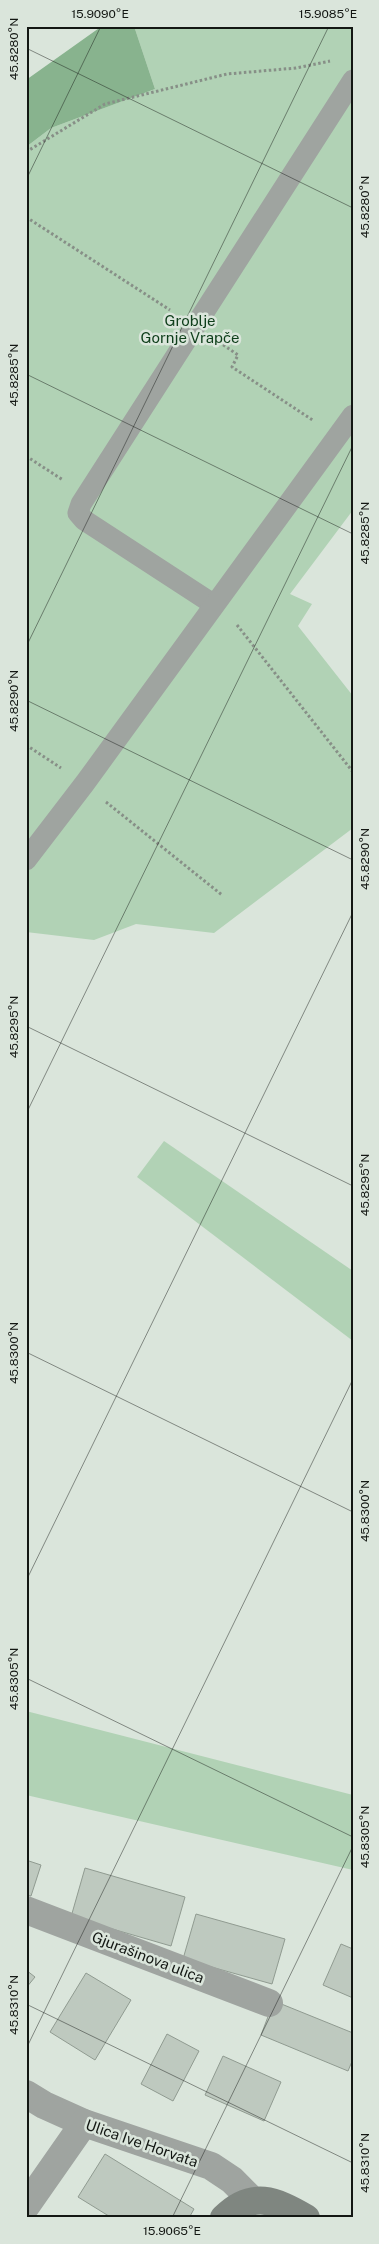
<svg xmlns="http://www.w3.org/2000/svg" width="379" height="2244" font-family="'Public Sans',sans-serif">
<rect width="100%" height="100%" fill="#dae5db"/>
<g fill="#b1d2b5">
<polygon points="134,26 353,26 353,510 290,594 312,604 298,626 353,696 353,828 214,933 136,924 94,940 26,932 26,147 51,128 155,89"/>
<polygon points="164,1141 353,1271 353,1341 137,1177"/>
<polygon points="26,1711 353,1795 353,1870 26,1795"/>
</g>
<polygon fill="#88b38e" points="102,26 134,26 155,89 51,128 26,147 26,80"/>
<g fill="#bec9bf" stroke="#909b91">
<polygon points="26,1860 41,1865 31,1896 26,1895"/>
<polygon points="85,1868 185,1897 171,1946 71,1917"/>
<polygon points="196,1914 285,1939 272,1984 183,1959"/>
<polygon points="341,1944 353,1949 353,1998 323,1985"/>
<polygon points="26,1970 35,1977 26,1988"/>
<polygon points="86,1973 131,2000 95,2060 50,2032"/>
<polygon points="274,2001 353,2033 353,2059 348,2071 261,2035"/>
<polygon points="167,2034 199,2051 173,2101 141,2084"/>
<polygon points="223,2056 281,2082 264,2121 205,2095"/>
<polygon points="105,2154 194,2209 189,2218 112,2218 78,2197"/>
</g>
<g fill="none" stroke-linecap="round" stroke-linejoin="round">
<g stroke="#878f87" stroke-width="3" stroke-dasharray="2.5 2.5" stroke-linecap="butt">
<polyline points="26,152 105,104 227,74 296,68 330,61"/>
<polyline points="26,217 170,310"/>
<polyline points="219,342 238,355 232,367 314,421"/>
<polyline points="26,456 63,480"/>
<polyline points="237,625 353,772"/>
<polyline points="26,745 61,768"/>
<polyline points="106,802 222,895"/>
</g>
<g stroke="#9fa4a0" stroke-width="21">
<polyline points="213,604 84,520 78,513 81,504 353,80"/>
<polyline points="26,860 85,783 353,415"/>
</g>
<g stroke="#9fa4a0" stroke-width="28">
<polyline points="26,1910 269,2003"/>
<polyline points="26,2094 44,2105 84,2123 211,2166 232,2180 252,2200"/>
<polyline points="26,2206 84,2123"/>
</g>
<path stroke="#7f8680" stroke-width="28" d="M224 2218C252 2190 275 2200 306 2218"/>
</g>
<path fill="none" stroke="#131713" stroke-width="1" stroke-opacity="0.45" d="M26 48 353 208M26 180 101 26M26 374 353 534M26 647 329 26M26 700 353 860M26 1026 353 1186M26 1114 353 445M26 1352 353 1512M26 1581 353 912M26 1678 353 1837M26 2004 353 2163M26 2049 353 1379M172 2218 353 1846"/>
<g text-anchor="middle" dominant-baseline="central" stroke-width="5" stroke-linejoin="round" paint-order="stroke">
<g font-size="15" fill="#0e3e1a" stroke="#dae5db">
<text x="190" y="320">Groblje<tspan x="190" dy="17">Gornje Vrapče</tspan></text>
</g>
<g font-size="15" fill="#131713" stroke="#dae5db">
<text transform="translate(148 1957) rotate(21)">Gjurašinova ulica</text>
<text transform="translate(142 2143) rotate(19)">Ulica Ive Horvata</text>
</g>
</g>
<rect width="379" height="2244" fill="none" stroke="#dae5db" stroke-width="55"/>
<rect x="28" y="28" width="324" height="2188" fill="none" stroke="#131713" stroke-width="2"/>
<g font-size="12" text-anchor="middle" fill="#131713">
<text x="100" y="18">15.9090°E</text>
<text x="328" y="18">15.9085°E</text>
<text transform="translate(14 49) rotate(-90)" y="4">45.8280°N</text>
<text transform="translate(365 207) rotate(-90)" y="4">45.8280°N</text>
<text transform="translate(14 375) rotate(-90)" y="4">45.8285°N</text>
<text transform="translate(365 533) rotate(-90)" y="4">45.8285°N</text>
<text transform="translate(14 701) rotate(-90)" y="4">45.8290°N</text>
<text transform="translate(365 859) rotate(-90)" y="4">45.8290°N</text>
<text transform="translate(14 1027) rotate(-90)" y="4">45.8295°N</text>
<text transform="translate(365 1185) rotate(-90)" y="4">45.8295°N</text>
<text transform="translate(14 1353) rotate(-90)" y="4">45.8300°N</text>
<text transform="translate(365 1511) rotate(-90)" y="4">45.8300°N</text>
<text transform="translate(14 1679) rotate(-90)" y="4">45.8305°N</text>
<text transform="translate(365 1837) rotate(-90)" y="4">45.8305°N</text>
<text transform="translate(14 2005) rotate(-90)" y="4">45.8310°N</text>
<text transform="translate(365 2163) rotate(-90)" y="4">45.8310°N</text>
<text x="172" y="2235">15.9065°E</text>
</g>
</svg>
